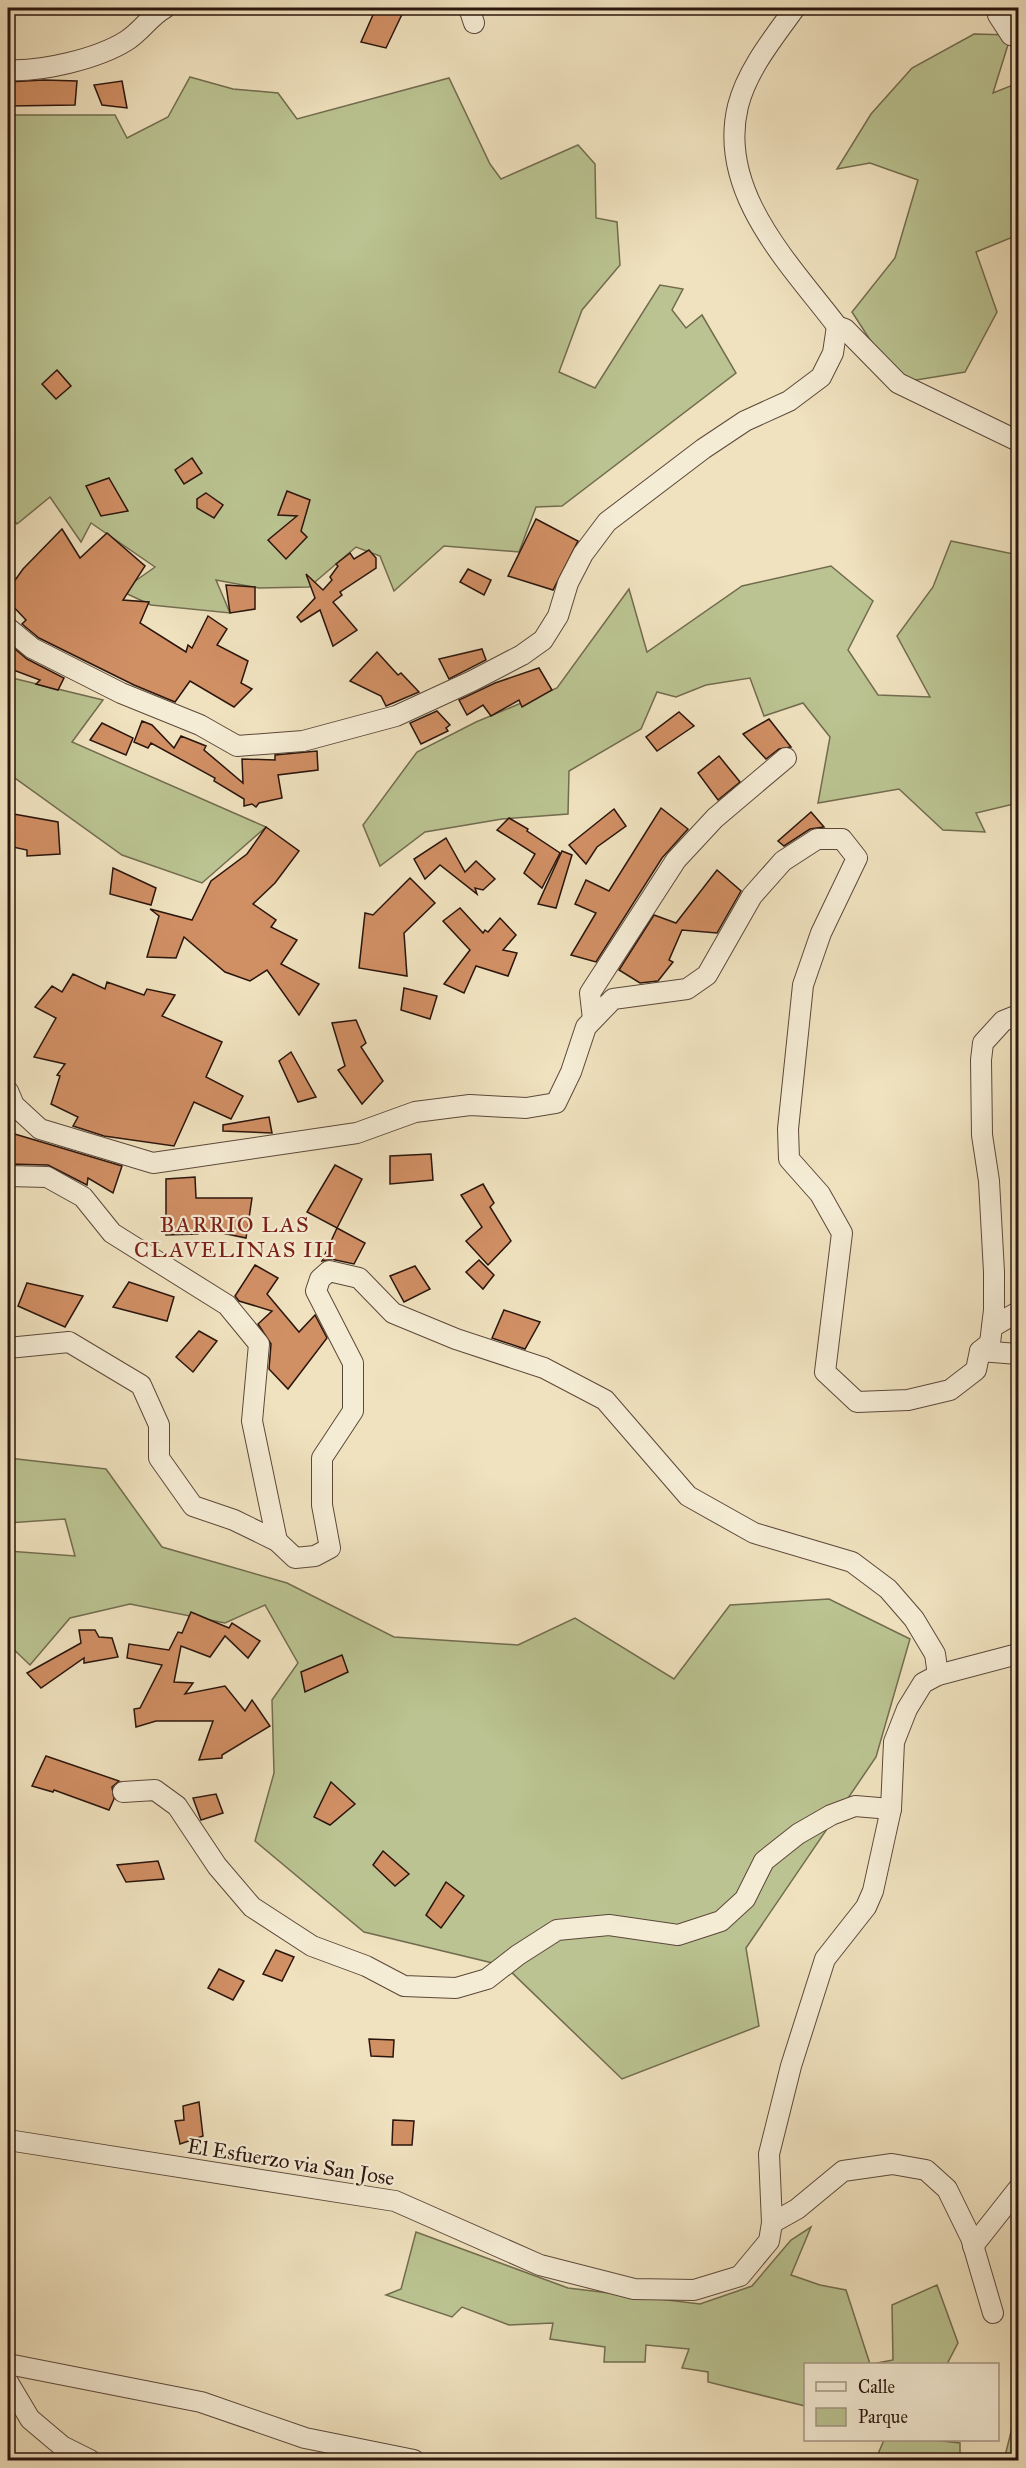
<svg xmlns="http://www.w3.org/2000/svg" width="1026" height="2468" font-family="'IM FELL Great Primer',serif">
<rect width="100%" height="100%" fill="#f0e2bf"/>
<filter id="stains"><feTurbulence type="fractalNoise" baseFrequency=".00333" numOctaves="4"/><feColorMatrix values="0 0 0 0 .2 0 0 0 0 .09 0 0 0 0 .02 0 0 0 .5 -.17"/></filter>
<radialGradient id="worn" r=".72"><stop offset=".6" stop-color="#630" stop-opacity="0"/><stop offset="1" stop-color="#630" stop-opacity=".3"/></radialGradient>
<g fill="#bac391" stroke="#726c4f" stroke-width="1.5">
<polygon points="974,34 1011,35 993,93 1018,83 1018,235 976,252 997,312 965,372 898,383 852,312 895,258 918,180 870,163 837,169 871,114 912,68"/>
<polygon points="190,77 233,89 278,93 297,119 449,78 490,164 501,179 578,145 595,164 596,218 617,222 620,265 582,310 559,372 595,388 660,285 683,289 672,310 686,328 702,315 736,373 562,506 536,507 519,552 444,546 394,591 380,556 356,547 309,587 259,588 216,580 230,613 151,605 121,591 155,567 91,523 81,542 50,497 17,524 8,513 8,115 115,115 127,138 168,117"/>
<polygon points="951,541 1018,555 1018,803 976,813 985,832 943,830 899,789 818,803 830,737 803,703 764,716 750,678 706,685 676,697 657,692 641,729 569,771 568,814 502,819 425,832 380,866 363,825 417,752 476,722 557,688 629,589 647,652 742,586 831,566 873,601 848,650 878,695 930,697 897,636 933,587"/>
<polygon points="8,677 103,700 72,742 266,827 202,883 122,855 8,773"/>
<polygon points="8,1458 106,1469 162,1547 287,1583 394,1637 518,1645 575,1618 674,1679 730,1605 829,1599 910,1639 876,1757 746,1948 759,2026 622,2079 505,1966 364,1932 255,1841 274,1773 272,1700 298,1663 265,1605 225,1623 130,1604 70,1618 30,1665 8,1644 8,1551 75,1556 65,1519 8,1523"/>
<polygon points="811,2227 791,2275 820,2285 846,2290 870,2364 806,2364 805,2406 708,2382 708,2372 682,2368 689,2349 646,2345 645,2362 604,2362 605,2347 550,2339 553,2323 509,2325 462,2307 452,2317 386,2295 401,2289 416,2232 568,2288 700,2304 752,2286 791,2240"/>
<polygon points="937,2285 958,2343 947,2364 872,2364 893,2360 892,2305"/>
<polygon points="1018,2404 1018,2460 1004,2460"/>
<polygon points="884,2440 934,2440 960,2443 960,2460 888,2460 878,2454"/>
</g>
<g fill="#d18f64" stroke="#2a150d" stroke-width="1.5">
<polygon points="376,8 405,8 386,48 361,42"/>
<polygon points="44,80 77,81 75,105 8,106 8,82"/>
<polygon points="122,81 127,108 102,105 94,85"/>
<polygon points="57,370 71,386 56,399 42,384"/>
<polygon points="192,458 202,473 184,484 175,470"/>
<polygon points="109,478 128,511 101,516 86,486"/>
<polygon points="287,491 310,500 301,531 307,537 286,559 268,540 297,516 278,515"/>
<polygon points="206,493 223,505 214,518 197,508 197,499"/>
<polygon points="536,519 578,541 553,590 508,576"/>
<polygon points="62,529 80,558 107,533 145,566 123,600 149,602 140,623 186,652 188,645 192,648 208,616 227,629 217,645 248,661 241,683 252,689 234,707 190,681 175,702 134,685 39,638 22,624 26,620 8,601 8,590 23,569"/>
<polygon points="369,550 376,558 376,568 340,592 342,595 333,602 357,630 333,646 320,610 301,622 297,617 315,598 306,574 323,590 332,580 330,577 338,566 336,564 350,553 354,559"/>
<polygon points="468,569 491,580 484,595 460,582"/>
<polygon points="226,585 255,587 255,609 230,613"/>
<polygon points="8,643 27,659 64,678 58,690 36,684 40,680 8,668"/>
<polygon points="482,649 486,660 449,679 439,659"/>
<polygon points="377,652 398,675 401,673 419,692 386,706 381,696 350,681"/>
<polygon points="539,668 552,690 522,707 519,700 491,716 483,705 467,715 459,700 495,683"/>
<polygon points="437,711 450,725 446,728 448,731 421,744 410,723"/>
<polygon points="679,712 694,726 657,751 646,737"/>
<polygon points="769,719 791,747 779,749 766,759 743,734"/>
<polygon points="142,721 152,725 174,748 181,736 206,746 204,750 243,783 242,759 275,760 275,755 317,751 318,770 278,775 282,798 259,803 256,807 252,804 244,806 244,799 214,781 215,778 151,743 148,748 134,742"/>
<polygon points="102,723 133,738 126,755 90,740"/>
<polygon points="719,756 740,782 718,800 698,773"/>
<polygon points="661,808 688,829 662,858 596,962 571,955 596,913 575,904 586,880 609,891"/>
<polygon points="614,809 626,826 597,847 586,864 569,845"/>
<polygon points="811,812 824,827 810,829 784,846 778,841"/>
<polygon points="8,813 58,822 60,854 27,856 27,850 8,846"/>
<polygon points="509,818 528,829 527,831 560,853 542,888 524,873 535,854 497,830"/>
<polygon points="266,827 299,851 275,883 253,904 276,920 271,927 297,940 281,964 319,984 299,1015 267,970 250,981 225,972 184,937 176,958 147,957 159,916 150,909 192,920 211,881 247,854"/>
<polygon points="446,838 465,872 476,861 495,879 483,890 475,888 477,894 440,865 425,879 414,859"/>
<polygon points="562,851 572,855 556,908 538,904"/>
<polygon points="113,868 156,888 151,905 110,894"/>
<polygon points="717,870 741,891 717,933 682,930 669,960 673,962 658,981 640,983 619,970 654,915 676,923"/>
<polygon points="410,878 435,903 404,933 407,976 359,968 365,913 373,915"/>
<polygon points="460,908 483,933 485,930 488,932 500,918 516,935 503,950 517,953 508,976 476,966 464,993 444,984 470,950 443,921"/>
<polygon points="73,974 105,989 107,982 144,995 147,989 175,995 162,1016 222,1042 206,1077 243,1096 231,1119 194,1102 174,1146 104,1136 73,1126 78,1117 51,1104 60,1076 57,1075 65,1064 34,1057 56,1018 35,1007 52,986 62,992"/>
<polygon points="404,988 437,996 430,1019 401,1010"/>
<polygon points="356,1020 366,1043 361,1047 383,1081 362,1104 338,1070 345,1066 332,1023"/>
<polygon points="291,1052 316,1097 298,1102 279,1061"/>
<polygon points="269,1117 272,1133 223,1131 223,1125"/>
<polygon points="8,1132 122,1166 113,1193 88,1178 87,1185 48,1165 8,1164"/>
<polygon points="431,1154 433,1180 390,1184 390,1156"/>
<polygon points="335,1165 362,1179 337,1228 307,1212"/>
<polygon points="195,1177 196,1198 252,1198 246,1238 198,1228 198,1234 166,1235 166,1179"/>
<polygon points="483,1184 494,1203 490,1207 511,1241 488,1265 466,1241 482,1227 461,1195"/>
<polygon points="337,1228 365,1243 354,1264 331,1259 322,1261"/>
<polygon points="479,1260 494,1275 483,1289 466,1272"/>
<polygon points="255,1265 278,1278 267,1294 299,1332 315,1315 327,1338 288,1389 269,1369 271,1344 258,1324 272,1311 239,1301 235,1296"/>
<polygon points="415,1266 430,1289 404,1302 390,1276"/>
<polygon points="129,1282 174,1297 167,1321 113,1307"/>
<polygon points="27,1283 83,1296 65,1327 18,1306"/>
<polygon points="504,1310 540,1322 525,1349 492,1338"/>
<polygon points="199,1331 217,1341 193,1372 176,1357"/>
<polygon points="191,1612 229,1628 232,1623 260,1641 248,1658 225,1636 210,1657 181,1646 174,1682 193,1683 185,1694 225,1686 245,1711 252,1700 270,1726 222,1755 222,1758 199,1760 213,1721 156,1721 136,1727 134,1709 140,1708 162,1665 127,1658 129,1644 169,1650 178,1632 182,1633"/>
<polygon points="79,1630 95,1630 99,1637 112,1638 118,1657 84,1663 84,1658 41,1688 27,1673 81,1643"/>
<polygon points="342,1655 348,1672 305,1692 301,1672"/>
<polygon points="46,1756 119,1781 112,1787 114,1799 109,1810 54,1790 53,1792 32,1786"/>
<polygon points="331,1782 355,1804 330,1825 314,1817"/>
<polygon points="216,1794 223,1813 201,1820 193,1798"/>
<polygon points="383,1851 409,1874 395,1886 373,1865"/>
<polygon points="158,1861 164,1879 126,1882 117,1865"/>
<polygon points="446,1882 464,1896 441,1928 426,1915"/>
<polygon points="276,1950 294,1957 282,1981 263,1974"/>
<polygon points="219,1969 244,1981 233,2000 208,1988"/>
<polygon points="369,2039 394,2040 393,2057 371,2056"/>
<polygon points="199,2102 203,2136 180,2144 175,2121 184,2120 183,2106"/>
<polygon points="393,2120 414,2121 412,2145 392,2145"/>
</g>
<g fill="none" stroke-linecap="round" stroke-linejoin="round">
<defs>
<g id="street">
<polyline points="469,8 474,23"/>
<path d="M795 8C774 37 747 70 738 106 717 192 790 264 837 326L845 329 898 383 1018 441"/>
<polyline points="1000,8 998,15 1011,35 1018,36"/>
<path d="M8 70C41 72 97 59 126 41 141 32 150 16 165 8"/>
<polyline points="8,628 32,648 121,693 200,725 237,746 303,741 396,716 472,681 522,655 543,640 558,616 568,583 583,554 607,522 703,449 745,421 789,401 821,377 833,353 837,326"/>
<polyline points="593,1019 590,993 676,860 715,818 786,758"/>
<polyline points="8,1091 14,1105 40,1129 153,1163 357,1133 415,1112 470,1105 526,1108 556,1103 571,1072 586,1027 613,999 687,989 707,975 752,896 783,861 817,839 842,839 857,858 821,933 803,985 788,1129 789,1159 820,1194 842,1233 825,1372 857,1402 908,1400 950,1390 976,1370 980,1351 990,1343 994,1310 994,1272 989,1181 982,1135 981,1060 983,1043 1003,1021 1018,1015"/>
<polyline points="8,1176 47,1177 83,1197 112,1233 227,1305 259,1344 252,1421 277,1541"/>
<polyline points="992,1327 1018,1312"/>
<polyline points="8,1348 69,1342 141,1385 159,1425 159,1458 193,1506 234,1520 277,1541 295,1558 315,1556 330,1548 322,1505 322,1458 353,1411 353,1363 316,1291 320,1279 329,1271 359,1278 393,1313 456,1339 544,1368 605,1400 688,1496 754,1533 852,1562 888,1589 914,1619 935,1654 938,1675"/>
<polyline points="980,1351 1018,1354"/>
<polyline points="123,1792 155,1790 177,1806 217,1866 252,1907 312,1946 366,1966 404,1986 456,1988 487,1979 518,1955 557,1930 609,1925 678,1935 721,1921 745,1899 764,1861 798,1834 831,1815 855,1806 891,1809"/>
<polyline points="8,2140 395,2201 540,2265 634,2289 694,2290 740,2276 769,2241 772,2223 769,2154 791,2066 825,1959 866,1907 873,1891 891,1809 894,1742 907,1709 923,1683 938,1675 1018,1654"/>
<polyline points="772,2223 797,2209 843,2171 892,2164 926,2170 947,2189 971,2238 993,2313"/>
<polyline points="973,2246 1018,2189"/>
<polyline points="8,2364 201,2402 305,2438 414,2460"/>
<polyline points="8,2382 30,2419 62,2446 90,2460"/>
</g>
</defs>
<use href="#street" stroke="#5c483a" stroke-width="22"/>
<use href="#street" stroke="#f5ecd5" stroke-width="20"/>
</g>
<g text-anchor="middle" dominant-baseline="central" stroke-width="4.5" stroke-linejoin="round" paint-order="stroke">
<g font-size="21" fill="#2a150d" stroke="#f5ecd5">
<text transform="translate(291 2162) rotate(9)">El Esfuerzo via San Jose</text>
</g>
<g font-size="22" letter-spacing="1.5" fill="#7a1f14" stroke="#f5ecd5">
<text x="235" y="1224">BARRIO LAS<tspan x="235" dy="25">CLAVELINAS III</tspan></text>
</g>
</g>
<rect width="1026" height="2468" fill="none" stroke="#f0e2bf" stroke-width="30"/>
<rect x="9" y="9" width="1008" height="2450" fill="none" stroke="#2a150d" stroke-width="3"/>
<rect x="15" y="15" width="996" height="2438" fill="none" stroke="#2a150d" stroke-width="1.5"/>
<rect x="804" y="2363" width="195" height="78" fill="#f5ecd5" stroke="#a49685" stroke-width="1.5"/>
<rect x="816" y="2382" width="30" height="9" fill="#f5ecd5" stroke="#a49685" stroke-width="1.5"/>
<text x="858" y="2393" font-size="18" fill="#2a150d">Calle</text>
<rect x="816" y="2408" width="30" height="18" fill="#bac391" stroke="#a49685" stroke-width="1.5"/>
<text x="858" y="2423" font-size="18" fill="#2a150d">Parque</text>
<rect width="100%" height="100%" filter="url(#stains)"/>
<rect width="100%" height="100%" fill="url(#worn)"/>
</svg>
